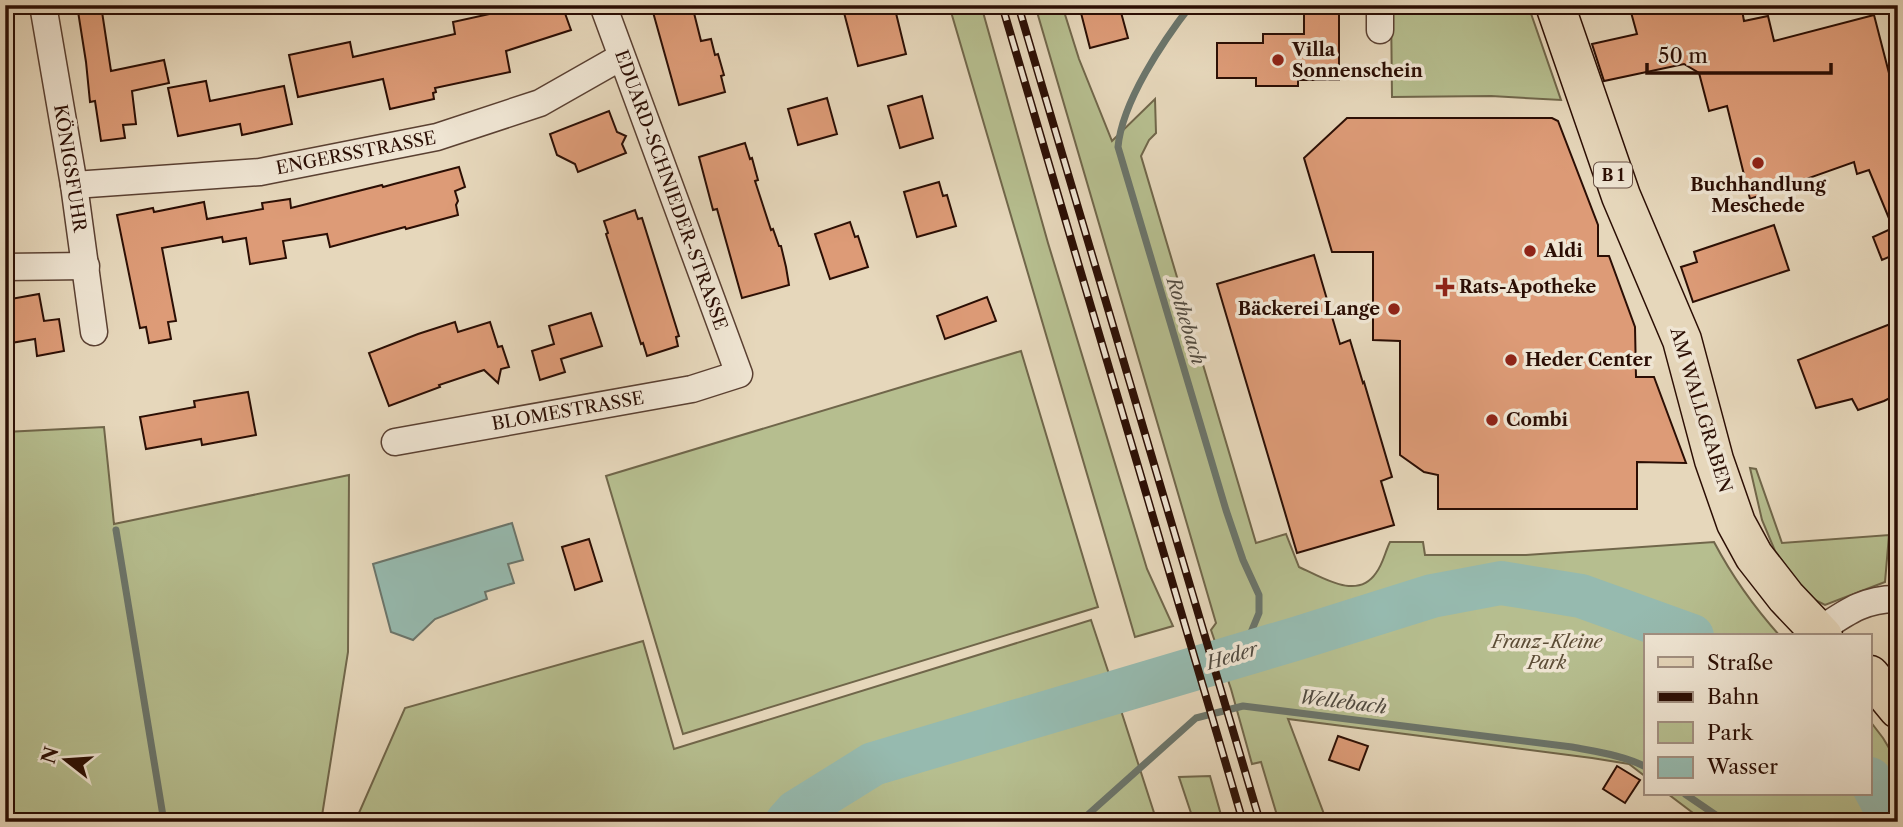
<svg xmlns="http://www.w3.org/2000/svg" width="1903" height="827" font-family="'Libre Caslon Text',serif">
<rect width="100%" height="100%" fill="#e6d7bb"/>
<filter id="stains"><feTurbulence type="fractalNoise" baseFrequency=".00286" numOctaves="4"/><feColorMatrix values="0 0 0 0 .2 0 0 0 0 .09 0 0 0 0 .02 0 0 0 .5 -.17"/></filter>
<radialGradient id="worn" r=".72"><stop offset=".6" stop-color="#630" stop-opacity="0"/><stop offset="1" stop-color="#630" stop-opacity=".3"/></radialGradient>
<g fill="#b6be8f" stroke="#70664a" stroke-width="2">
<polygon points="949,5 981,5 1048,243 1147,569 1173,626 1135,637"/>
<path d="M1035 5H1062L1079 59 1112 141 1155 99 1156 133 1149 140 1141 156 1256 543 1286 534 1299 567C1322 577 1357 601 1376 573 1383 564 1385 552 1390 542H1423L1425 555H1526L1714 542C1732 576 1754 607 1780 636H1646V777L1629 764 1592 758 1288 719 1327 822H1279L1261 762 1252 764 1231 689 1211 630 1216 623Z"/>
<polygon points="1391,5 1528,5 1561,100 1491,96 1392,97"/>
<polygon points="1021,351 1098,607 683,734 606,476"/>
<polygon points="104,427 114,524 349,475 348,652 321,822 5,822 5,432"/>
<polygon points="1750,468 1756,469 1782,543 1889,535 1885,582 1825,605 1809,597 1775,551 1762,520"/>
<polygon points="1091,620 1110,677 1067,689 880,751 836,774 774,822 355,822 405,708 643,641 674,749"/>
<polygon points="1116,695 1157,822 800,822 853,786 893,767"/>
<polygon points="1870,721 1883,738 1898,763 1898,822 1705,822 1668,794 1870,794"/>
<polygon points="1210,776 1223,822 1194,822 1179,777"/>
</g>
<polygon fill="#96baaf" stroke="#6b756b" stroke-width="2" points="512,523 523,560 508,564 514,583 485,592 487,599 435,619 413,640 391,632 373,564"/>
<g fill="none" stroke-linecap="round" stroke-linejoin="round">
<g stroke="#6b756b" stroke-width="7">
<path d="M1191 5C1163 41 1122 102 1118 147L1226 510 1243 560 1259 595V613L1242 654"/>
<polyline points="116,530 164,822"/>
<polyline points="1685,794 1726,822"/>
<path d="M1073 822 1083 819 1196 718 1243 706 1572 747C1597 752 1622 755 1646 767"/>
</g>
<g stroke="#96baaf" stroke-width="44">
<polyline points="1870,779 1893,822"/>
<polyline points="787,822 796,812 873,764 1295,639 1432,596 1501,583 1581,596 1692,636"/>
</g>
</g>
<g fill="#dd9b77" stroke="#2b0e04" stroke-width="2">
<polygon points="77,5 101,5 111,71 164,60 169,83 132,91 136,124 123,125 125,138 101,141 95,101 90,102 86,62"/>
<polygon points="531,5 562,5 571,30 506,51 510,72 435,88 436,92 433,93 434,99 390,109 383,79 298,97 289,55 350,42 353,57 455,34 453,22"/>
<polygon points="651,5 692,5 701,41 711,39 715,55 718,54 724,75 721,76 725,92 679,105"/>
<polygon points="842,5 894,5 906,54 858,66"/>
<polygon points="1108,5 1119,5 1128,38 1090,48 1081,13"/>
<polygon points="1304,5 1339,5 1339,80 1298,80 1298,86 1256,86 1256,78 1217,78 1217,43 1263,43 1263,34 1304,34"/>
<polygon points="1629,5 1738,5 1739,11 1742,10 1744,21 1768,16 1774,41 1874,15 1898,108 1898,253 1882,260 1873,237 1893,228 1869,170 1857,174 1854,162 1750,199 1727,106 1709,111 1699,73 1684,64 1604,81 1592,44 1637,34"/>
<polygon points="206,81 210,101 284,86 292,124 242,135 240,124 178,136 168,88"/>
<polygon points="922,96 933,138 900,148 888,106"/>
<polygon points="827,98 837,134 798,145 788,109"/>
<polygon points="609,111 617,132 626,136 622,144 626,153 578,172 575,164 557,155 550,134"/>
<polygon points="1347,118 1552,118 1558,121 1598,225 1598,256 1609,256 1635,327 1636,377 1654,377 1686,463 1637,462 1637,509 1438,509 1438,475 1424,472 1400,455 1400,341 1373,340 1373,252 1332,252 1304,158"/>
<polygon points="745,143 750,159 752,158 758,180 755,181 771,230 773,229 779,246 781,246 786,267 789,285 742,298 717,209 713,210 699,157"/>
<polygon points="459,167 465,187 455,191 458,201 456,205 458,215 406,229 405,227 330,247 327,234 283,241 286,258 250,264 246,238 223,242 222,237 162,248 176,321 168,322 171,339 149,343 146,327 140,328 117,215 153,208 154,212 204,202 207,219 263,209 262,203 290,199 291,208 382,185 383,187 394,184"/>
<polygon points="939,182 943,196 947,195 956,226 917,237 904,192"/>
<polygon points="635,210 638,219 642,218 679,336 676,337 678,346 647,356 643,343 641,344 606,234 608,233 604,221"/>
<polygon points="850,222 855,237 858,236 868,267 830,279 815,234"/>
<polygon points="1774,225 1789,270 1693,302 1681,267 1697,262 1694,252"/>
<polygon points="1314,255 1340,344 1350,340 1363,383 1364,382 1392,477 1381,481 1394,525 1297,553 1217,284"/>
<polygon points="39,294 44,321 59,319 64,351 37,356 35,339 5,344 5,300"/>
<polygon points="987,297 996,321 945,339 937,316"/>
<polygon points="591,313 602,346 561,359 565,372 540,380 532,351 554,344 549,326"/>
<polygon points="1898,321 1898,394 1884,401 1858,410 1852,399 1816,408 1798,360"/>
<polygon points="455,322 458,332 490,322 498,347 502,346 509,367 501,369 498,383 484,370 439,385 440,387 389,406 369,353 418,334"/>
<polygon points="248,392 256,435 202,445 201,439 146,449 140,417 195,407 194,401"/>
<polygon points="589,539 602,581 575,590 562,547"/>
<polygon points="1338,736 1368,746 1359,770 1329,760"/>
<polygon points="1617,766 1640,780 1625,803 1603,789"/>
</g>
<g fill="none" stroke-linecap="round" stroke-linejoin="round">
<defs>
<g id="street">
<polyline points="43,5 74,185 94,332"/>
<polyline points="1380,30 1380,5"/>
<polyline points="74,185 260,172 437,137 540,103 621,57"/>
<polyline points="5,267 86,266"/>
<polyline points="395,442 692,389 739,374 603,5"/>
<path d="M1817 632C1844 614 1864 598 1898 599"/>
</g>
<g id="primary">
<polyline points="1555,5 1621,196 1682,340 1714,460 1736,523 1754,556 1786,597 1823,636"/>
<polyline points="1870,675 1898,709"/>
</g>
</defs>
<use href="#street" stroke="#5a4032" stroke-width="29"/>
<use href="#primary" stroke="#2b0e04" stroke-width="41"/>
<use href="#street" stroke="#efe5d3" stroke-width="26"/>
<use href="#primary" stroke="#e6d7bb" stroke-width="38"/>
<defs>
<g id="rail">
<polyline points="1002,5 1243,822"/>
<polyline points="1018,5 1260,822"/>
</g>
</defs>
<use href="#rail" stroke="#2b0e04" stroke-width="8"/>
<use href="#rail" stroke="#efe5d3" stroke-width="5" stroke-dasharray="16" stroke-linecap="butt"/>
</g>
<g fill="#8f2418" stroke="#efe5d3" stroke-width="2.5">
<circle cx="1278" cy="60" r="7"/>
<circle cx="1758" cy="163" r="7"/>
<circle cx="1530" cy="251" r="7"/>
<path d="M1441.5 276.5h7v7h7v7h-7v7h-7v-7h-7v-7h7z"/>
<circle cx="1394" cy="309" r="7"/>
<circle cx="1511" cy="360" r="7"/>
<circle cx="1492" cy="420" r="7"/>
</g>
<g text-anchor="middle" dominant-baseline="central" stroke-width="7" stroke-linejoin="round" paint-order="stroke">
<rect fill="#efe5d3" stroke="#664e42" stroke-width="2" x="1594" y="162.5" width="38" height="25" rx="5"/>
<g font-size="16" font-weight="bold" fill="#2b0e04">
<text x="1613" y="175">B 1</text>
</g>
<g font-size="18" font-weight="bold" fill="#2b0e04" stroke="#efe5d3" text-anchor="start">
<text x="1292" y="50">Villa<tspan x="1292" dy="21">Sonnenschein</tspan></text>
<text x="1758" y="185" text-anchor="middle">Buchhandlung<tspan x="1758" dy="21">Meschede</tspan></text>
<text x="1544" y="251">Aldi</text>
<text x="1459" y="287">Rats-Apotheke</text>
<text x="1380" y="309" text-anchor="end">Bäckerei Lange</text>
<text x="1525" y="360">Heder Center</text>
<text x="1506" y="420">Combi</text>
</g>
<g font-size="18" fill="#2b0e04" stroke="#efe5d3">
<text transform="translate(356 153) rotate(-11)">ENGERSSTRASSE</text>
<text transform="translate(70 168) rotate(81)">KÖNIGSFUHR</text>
<text transform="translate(671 190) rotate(70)">EDUARD-SCHNIEDER-STRASSE</text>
<text transform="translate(1701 410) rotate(73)">AM WALLGRABEN</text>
<text transform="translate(568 411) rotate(-10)">BLOMESTRASSE</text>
</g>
<g font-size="18" font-style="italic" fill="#5c4c35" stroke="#efe5d3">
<text x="1547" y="642">Franz-Kleine<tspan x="1547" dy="21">Park</tspan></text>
</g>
<g font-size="19" font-style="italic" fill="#504a40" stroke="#efe5d3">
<text transform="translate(1186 321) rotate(73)">Rothebach</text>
<text transform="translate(1232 656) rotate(-17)">Heder</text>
<text transform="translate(1343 702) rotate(7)">Wellebach</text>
</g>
</g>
<rect width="1903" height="827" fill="none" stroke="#e6d7bb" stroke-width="28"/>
<rect x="7" y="7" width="1889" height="813" fill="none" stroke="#2b0e04" stroke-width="3.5"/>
<rect x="14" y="14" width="1875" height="799" fill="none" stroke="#2b0e04" stroke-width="2"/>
<rect x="1644" y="634" width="228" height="161" fill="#efe5d3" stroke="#a18f80" stroke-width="2"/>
<rect x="1658" y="657" width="35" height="10" fill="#e6d7bb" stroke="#a18f80" stroke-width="2"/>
<text x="1707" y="670" font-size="21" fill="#2b0e04">Straße</text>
<rect x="1658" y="692" width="35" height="10" fill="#2b0e04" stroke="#a18f80" stroke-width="2"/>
<text x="1707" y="704" font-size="21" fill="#2b0e04">Bahn</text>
<rect x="1658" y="722" width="35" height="21" fill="#b6be8f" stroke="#a18f80" stroke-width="2"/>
<text x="1707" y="740" font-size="21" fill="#2b0e04">Park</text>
<rect x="1658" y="757" width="35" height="21" fill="#96baaf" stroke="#a18f80" stroke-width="2"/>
<text x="1707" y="774" font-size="21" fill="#2b0e04">Wasser</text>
<g transform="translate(66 760) rotate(287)" stroke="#efe5d3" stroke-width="5" paint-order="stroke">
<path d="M0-5L12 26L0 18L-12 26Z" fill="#2b0e04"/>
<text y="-10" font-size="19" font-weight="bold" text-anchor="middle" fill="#2b0e04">N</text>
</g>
<path d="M1647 63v10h184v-10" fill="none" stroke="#2b0e04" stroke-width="3.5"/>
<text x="1658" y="63" font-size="21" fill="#2b0e04" stroke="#efe5d3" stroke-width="5" paint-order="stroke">50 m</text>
<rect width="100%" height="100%" filter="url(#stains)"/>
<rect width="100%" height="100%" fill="url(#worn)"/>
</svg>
